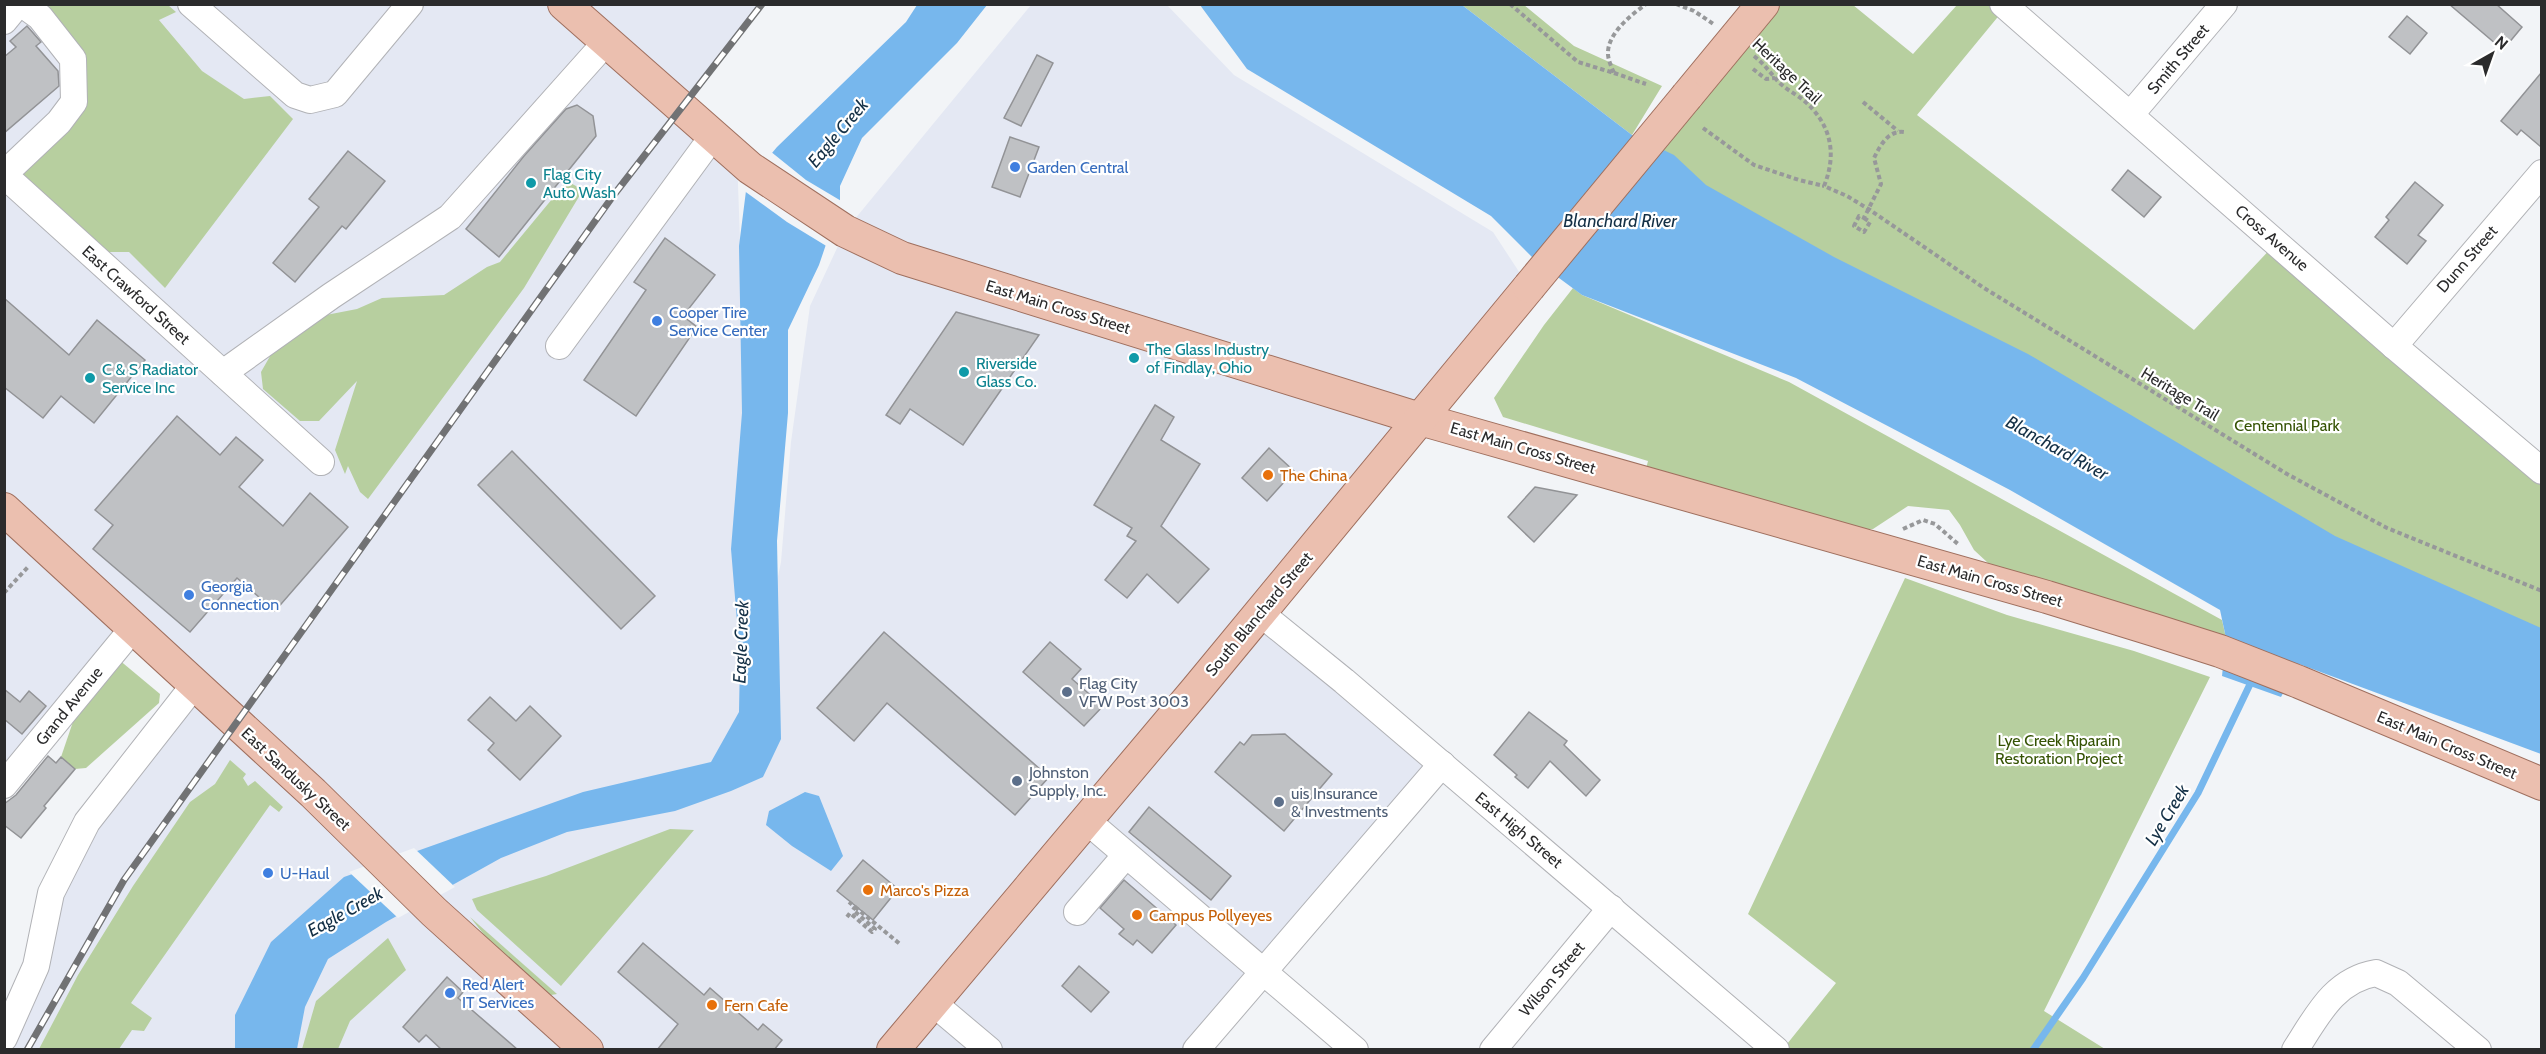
<svg xmlns="http://www.w3.org/2000/svg" width="2546" height="1054" font-family="Cabin,sans-serif">
<rect width="100%" height="100%" fill="#f2f4f7"/>
<polygon fill="#e4e8f3" points="5,5 762,5 681,107 737,157 756,682 781,562 791,442 810,306 845,231 1031,5 1167,5 1234,75 1493,232 1529,287 1260,613 1442,764 1196,1049 5,1049 51,893 195,684 134,627 5,781"/>
<g fill="#b7cf9f">
<polygon points="51,5 168,5 176,12 159,20 202,71 244,99 270,96 293,119 165,288 129,252 101,252 14,174 82,105 47,8"/>
<polygon points="1462,5 1524,5 1574,46 1662,86 1632,135"/>
<polygon points="1763,5 1853,5 1913,54 1957,5 2003,5 2006,7 1917,115 2194,330 2277,242 2541,471 2541,673 1613,186"/>
<polygon points="567,181 583,190 524,288 368,499 360,492 348,466 345,474 335,450 357,381 319,421 300,421 263,389 261,372 273,351 326,315 357,309 382,298 444,295 487,267 500,262"/>
<polygon points="1573,288 1582,295 1789,382 2222,620 2226,638 2038,582 1988,563 1974,550 1960,525 1949,510 1908,506 1873,529 1852,529 1646,469 1648,461 1503,417 1494,398 1544,325"/>
<polygon points="1905,578 2007,615 2134,651 2210,677 2044,1011 2105,1049 1783,1049 1836,983 1748,914"/>
<polygon points="118,659 160,694 159,703 86,768 75,769 61,757 78,707"/>
<polygon points="230,760 246,774 243,778 248,786 255,781 283,807 279,812 270,805 131,1003 152,1018 144,1031 132,1030 119,1049 39,1049 78,975 133,886 190,802 215,784"/>
<polygon points="670,829 694,830 561,986 477,910 472,899 546,876"/>
<polygon points="470,917 557,994 551,995 489,941"/>
<polygon points="388,938 406,970 350,1021 338,1049 302,1049 316,1001"/>
</g>
<g fill="#77b7ed">
<polygon points="917,5 987,5 957,43 862,138 840,186 840,203 819,265 788,330 788,413 777,541 781,739 763,777 731,791 675,811 567,832 501,858 386,922 328,959 305,1007 297,1049 235,1050 235,1015 271,942 344,877 583,792 711,762 739,712 740,658 731,549 742,413 739,246 747,183 777,147 906,22"/>
<polygon points="1200,5 1462,5 1632,135 1674,155 1706,185 1834,257 2028,354 2335,536 2541,628 2541,754 2299,664 2281,697 2222,676 2226,638 2220,610 2010,490 1796,378 1582,295 1536,261 1491,216 1247,69"/>
<polygon points="805,792 819,796 843,856 831,871 792,846 766,825 769,811"/>
</g>
<g fill="#f2f4f7">
<polygon points="770,151 806,180 843,202 828,247 787,222 743,190 744,181"/>
<polygon points="414,848 455,887 398,918 349,872"/>
</g>
<g fill="none" stroke-linecap="round" stroke-linejoin="round">
<polyline stroke="#77b7ed" stroke-width="7" points="2033,1050 2083,978 2198,793 2253,678"/>
</g>
<g fill="#bfc1c4" stroke="#929396" stroke-width="1.5">
<polygon points="2449,4 2496,4 2522,27 2503,50"/>
<polygon points="2407,16 2427,33 2410,54 2389,37"/>
<polygon points="27,26 41,42 36,46 58,71 59,86 4,133 4,57 16,47 10,41"/>
<polygon points="1037,55 1053,63 1021,126 1004,118"/>
<polygon points="2541,73 2541,147 2521,130 2517,135 2501,121"/>
<polygon points="577,105 593,116 596,136 499,257 466,229 524,156 566,109"/>
<polygon points="1010,137 1039,147 1020,197 992,187"/>
<polygon points="348,151 385,181 346,229 342,226 295,282 273,263 319,207 309,199"/>
<polygon points="2128,170 2161,197 2144,217 2112,190"/>
<polygon points="2415,182 2443,205 2418,235 2426,241 2407,264 2375,237 2389,220 2386,217"/>
<polygon points="665,238 715,275 683,316 697,327 636,416 584,380 646,290 634,282"/>
<polygon points="4,298 69,355 97,320 145,360 94,423 61,396 43,418 4,387"/>
<polygon points="956,312 1039,335 963,445 910,409 900,424 886,415"/>
<polygon points="1155,405 1174,417 1161,440 1200,464 1161,526 1209,569 1178,603 1147,574 1127,598 1105,580 1136,541 1127,536 1132,528 1094,505"/>
<polygon points="177,416 220,455 236,437 263,460 239,487 283,526 310,493 348,527 275,611 237,578 190,632 93,549 113,525 95,510"/>
<polygon points="1269,448 1294,471 1267,501 1242,478"/>
<polygon points="512,451 655,596 621,629 478,485"/>
<polygon points="1535,487 1577,495 1534,542 1508,517"/>
<polygon points="884,632 1049,777 1015,815 887,703 854,741 817,708"/>
<polygon points="1050,642 1081,669 1072,679 1103,706 1084,726 1023,672"/>
<polygon points="4,689 20,702 29,691 46,706 22,734 4,719"/>
<polygon points="490,697 516,721 530,706 561,736 520,780 488,750 494,743 468,720"/>
<polygon points="1529,712 1567,741 1564,745 1600,780 1586,796 1550,761 1528,788 1515,777 1517,775 1494,755"/>
<polygon points="1285,734 1332,774 1284,831 1215,772 1240,742 1244,745 1252,735"/>
<polygon points="48,756 56,763 61,757 75,769 44,806 46,808 21,838 4,825 4,804 16,795"/>
<polygon points="1149,807 1231,876 1211,900 1129,832"/>
<polygon points="863,860 898,889 873,920 837,891"/>
<polygon points="1124,880 1176,925 1152,953 1137,940 1133,945 1119,934 1124,929 1100,908"/>
<polygon points="643,943 704,995 710,988 758,1030 763,1024 782,1040 774,1050 657,1050 678,1024 618,972"/>
<polygon points="1079,966 1109,992 1091,1012 1062,986"/>
<polygon points="447,977 463,992 458,998 518,1050 442,1050 426,1035 419,1042 403,1027"/>
</g>
<g fill="none" stroke-linecap="round" stroke-linejoin="round">
<defs>
<g id="minor">
<polyline points="191,4 295,95 310,100 335,94 410,4"/>
<polyline points="2003,4 2394,346 2542,471"/>
<polyline points="4,21 18,4"/>
<polyline points="2131,114 2224,4"/>
<polyline points="4,174 59,122 74,102 73,59 40,17 22,4"/>
<polyline points="4,175 321,462"/>
<polyline points="559,346 713,136"/>
<polyline points="2394,346 2542,173"/>
<polyline points="223,373 331,296 450,217 607,41"/>
<polyline points="1260,613 1344,681 1776,1050"/>
<polyline points="4,785 134,627"/>
<polyline points="1086,820 1355,1050"/>
<polyline points="1077,912 1126,855"/>
<polyline points="932,1002 989,1050"/>
<polyline points="4,1038 36,966 51,893 87,822 195,684"/>
<polyline points="1196,1050 1442,764"/>
<polyline points="1493,1050 1611,908"/>
<path d="M2295 1050C2317 1016 2334 980 2376 973L2398 983 2478 1050"/>
</g>
<g id="major">
<polyline points="564,4 750,168 845,231 902,258 1420,419 2047,597 2154,630 2220,651 2299,682 2542,784"/>
<polyline points="1687,96 1763,4"/>
<polyline points="4,509 313,793 434,912 587,1050"/>
<polyline points="893,1050 1197,689 1529,287"/>
</g>
</defs>
<use href="#minor" stroke="#b1b2b6" stroke-width="28"/>
<use href="#major" stroke="#9f6f5e" stroke-width="34"/>
<g stroke="#97989a" stroke-width="4" stroke-dasharray="4.5 3" stroke-linecap="butt">
<path d="M1510 4 1578 62 1614 73C1612 68 1608 60 1608 54 1607 34 1631 15 1646 4"/>
<polyline points="1676,4 1694,11 1715,25"/>
<path d="M1754 56C1763 63 1769 71 1776 79 1782 87 1794 93 1802 99 1830 122 1838 152 1824 186L1847 196 1870 210 1984 288 2287 474 2387 528 2542 591"/>
<polyline points="1753,69 1766,79 1775,78"/>
<polyline points="1614,73 1646,84"/>
<polyline points="1863,102 1898,131"/>
<polyline points="1703,128 1754,165 1799,180 1824,186"/>
<path d="M1864 218 1870 222 1864 232 1854 226 1859 216 1864 218 1881 184 1874 158C1880 146 1888 130 1904 132"/>
<polyline points="1903,529 1923,520 1935,524 1958,544"/>
<polyline points="4,593 28,567"/>
<polyline points="855,907 900,944"/>
<polyline points="847,917 850,913 872,932 875,929 853,910 855,907 849,902"/>
</g>
<use href="#minor" stroke="#fff" stroke-width="26"/>
<use href="#major" stroke="#ebbfaf" stroke-width="32"/>
<defs>
<polyline id="rail" points="27,1050 124,880 613,196 762,4"/>
</defs>
<use href="#rail" stroke="#717274" stroke-width="7"/>
<use href="#rail" stroke="#fff" stroke-width="4.5" stroke-dasharray="14" stroke-linecap="butt"/>
<defs>
<polyline id="major-bridge" points="1529,287 1687,96"/>
</defs>
<use href="#major-bridge" stroke="#9f6f5e" stroke-width="34" stroke-linecap="butt"/>
<use href="#major-bridge" stroke="#ebbfaf" stroke-width="32"/>
</g>
<g fill="#3f7fe0" stroke="#fff" stroke-width="2">
<circle cx="1015" cy="167" r="6"/>
<circle cx="657" cy="321" r="6"/>
<circle cx="189" cy="595" r="6"/>
<circle cx="268" cy="873" r="6"/>
<circle cx="450" cy="993" r="6"/>
</g>
<g fill="#0f9aa8" stroke="#fff" stroke-width="2">
<circle cx="531" cy="183" r="6"/>
<circle cx="1134" cy="358" r="6"/>
<circle cx="964" cy="372" r="6"/>
<circle cx="90" cy="378" r="6"/>
</g>
<g fill="#e8710a" stroke="#fff" stroke-width="2">
<circle cx="1268" cy="475" r="6"/>
<circle cx="868" cy="890" r="6"/>
<circle cx="1137" cy="915" r="6"/>
<circle cx="712" cy="1005" r="6"/>
</g>
<g fill="#5c6f8a" stroke="#fff" stroke-width="2">
<circle cx="1067" cy="692" r="6"/>
<circle cx="1017" cy="781" r="6"/>
<circle cx="1279" cy="802" r="6"/>
</g>
<g text-anchor="middle" dominant-baseline="central" stroke-width="4.5" stroke-linejoin="round" paint-order="stroke">
<g font-size="16" fill="#2b2b2c" stroke="#fff">
<text transform="translate(2178 59) rotate(-50)">Smith Street</text>
<text transform="translate(1787 71) rotate(43)">Heritage Trail</text>
<text transform="translate(2272 238) rotate(41)">Cross Avenue</text>
<text transform="translate(2467 259) rotate(-49)">Dunn Street</text>
<text transform="translate(136 295) rotate(42)">East Crawford Street</text>
<text transform="translate(1058 307) rotate(17)">East Main Cross Street</text>
<text transform="translate(2180 394) rotate(31)">Heritage Trail</text>
<text transform="translate(1523 448) rotate(16)">East Main Cross Street</text>
<text transform="translate(1990 581) rotate(16)">East Main Cross Street</text>
<text transform="translate(1259 614) rotate(-50)">South Blanchard Street</text>
<text transform="translate(69 706) rotate(-51)">Grand Avenue</text>
<text transform="translate(2447 745) rotate(23)">East Main Cross Street</text>
<text transform="translate(296 779) rotate(43)">East Sandusky Street</text>
<text transform="translate(1519 830) rotate(40)">East High Street</text>
<text transform="translate(1552 979) rotate(-50)">Wilson Street</text>
</g>
<g font-size="16" fill="#366cbe" stroke="#fff" text-anchor="start">
<text x="1027" y="167">Garden Central</text>
<text x="669" y="312">Cooper Tire<tspan x="669" dy="18">Service Center</tspan></text>
<text x="201" y="586">Georgia<tspan x="201" dy="18">Connection</tspan></text>
<text x="280" y="873">U-Haul</text>
<text x="462" y="984">Red Alert<tspan x="462" dy="18">IT Services</tspan></text>
</g>
<g font-size="16" fill="#0d838f" stroke="#fff" text-anchor="start">
<text x="543" y="174">Flag City<tspan x="543" dy="18">Auto Wash</tspan></text>
<text x="1146" y="349">The Glass Industry<tspan x="1146" dy="18">of Findlay, Ohio</tspan></text>
<text x="976" y="363">Riverside<tspan x="976" dy="18">Glass Co.</tspan></text>
<text x="102" y="369">C &amp; S Radiator<tspan x="102" dy="18">Service Inc</tspan></text>
</g>
<g font-size="16" fill="#355304" stroke="#fff">
<text x="2287" y="425">Centennial Park</text>
<text x="2059" y="740">Lye Creek Riparain<tspan x="2059" dy="18">Restoration Project</tspan></text>
</g>
<g font-size="16" fill="#c56008" stroke="#fff" text-anchor="start">
<text x="1280" y="475">The China</text>
<text x="880" y="890">Marco's Pizza</text>
<text x="1149" y="915">Campus Pollyeyes</text>
<text x="724" y="1005">Fern Cafe</text>
</g>
<g font-size="16" fill="#4e5e75" stroke="#fff" text-anchor="start">
<text x="1079" y="683">Flag City<tspan x="1079" dy="18">VFW Post 3003</tspan></text>
<text x="1029" y="772">Johnston<tspan x="1029" dy="18">Supply, Inc.</tspan></text>
<text x="1291" y="793">uis Insurance<tspan x="1291" dy="18">&amp; Investments</tspan></text>
</g>
<g font-size="18" font-style="italic" fill="#143046" stroke="#fff">
<text transform="translate(838 133) rotate(-50)">Eagle Creek</text>
<text x="1620" y="221">Blanchard River</text>
<text transform="translate(2057 448) rotate(29)">Blanchard River</text>
<text transform="translate(741 642) rotate(-88)">Eagle Creek</text>
<text transform="translate(2167 815) rotate(-59)">Lye Creek</text>
<text transform="translate(345 912) rotate(-29)">Eagle Creek</text>
</g>
</g>
<rect width="2546" height="1054" fill="none" stroke="#2b2b2c" stroke-width="12"/>
<g transform="translate(2492 54) rotate(40)" stroke="#ffffff" stroke-width="4.5" paint-order="stroke">
<path d="M0-4.5L10 22L0 15L-10 22Z" fill="#2b2b2c"/>
<text y="-9" font-size="16" font-weight="bold" text-anchor="middle" fill="#2b2b2c">N</text>
</g>
</svg>
